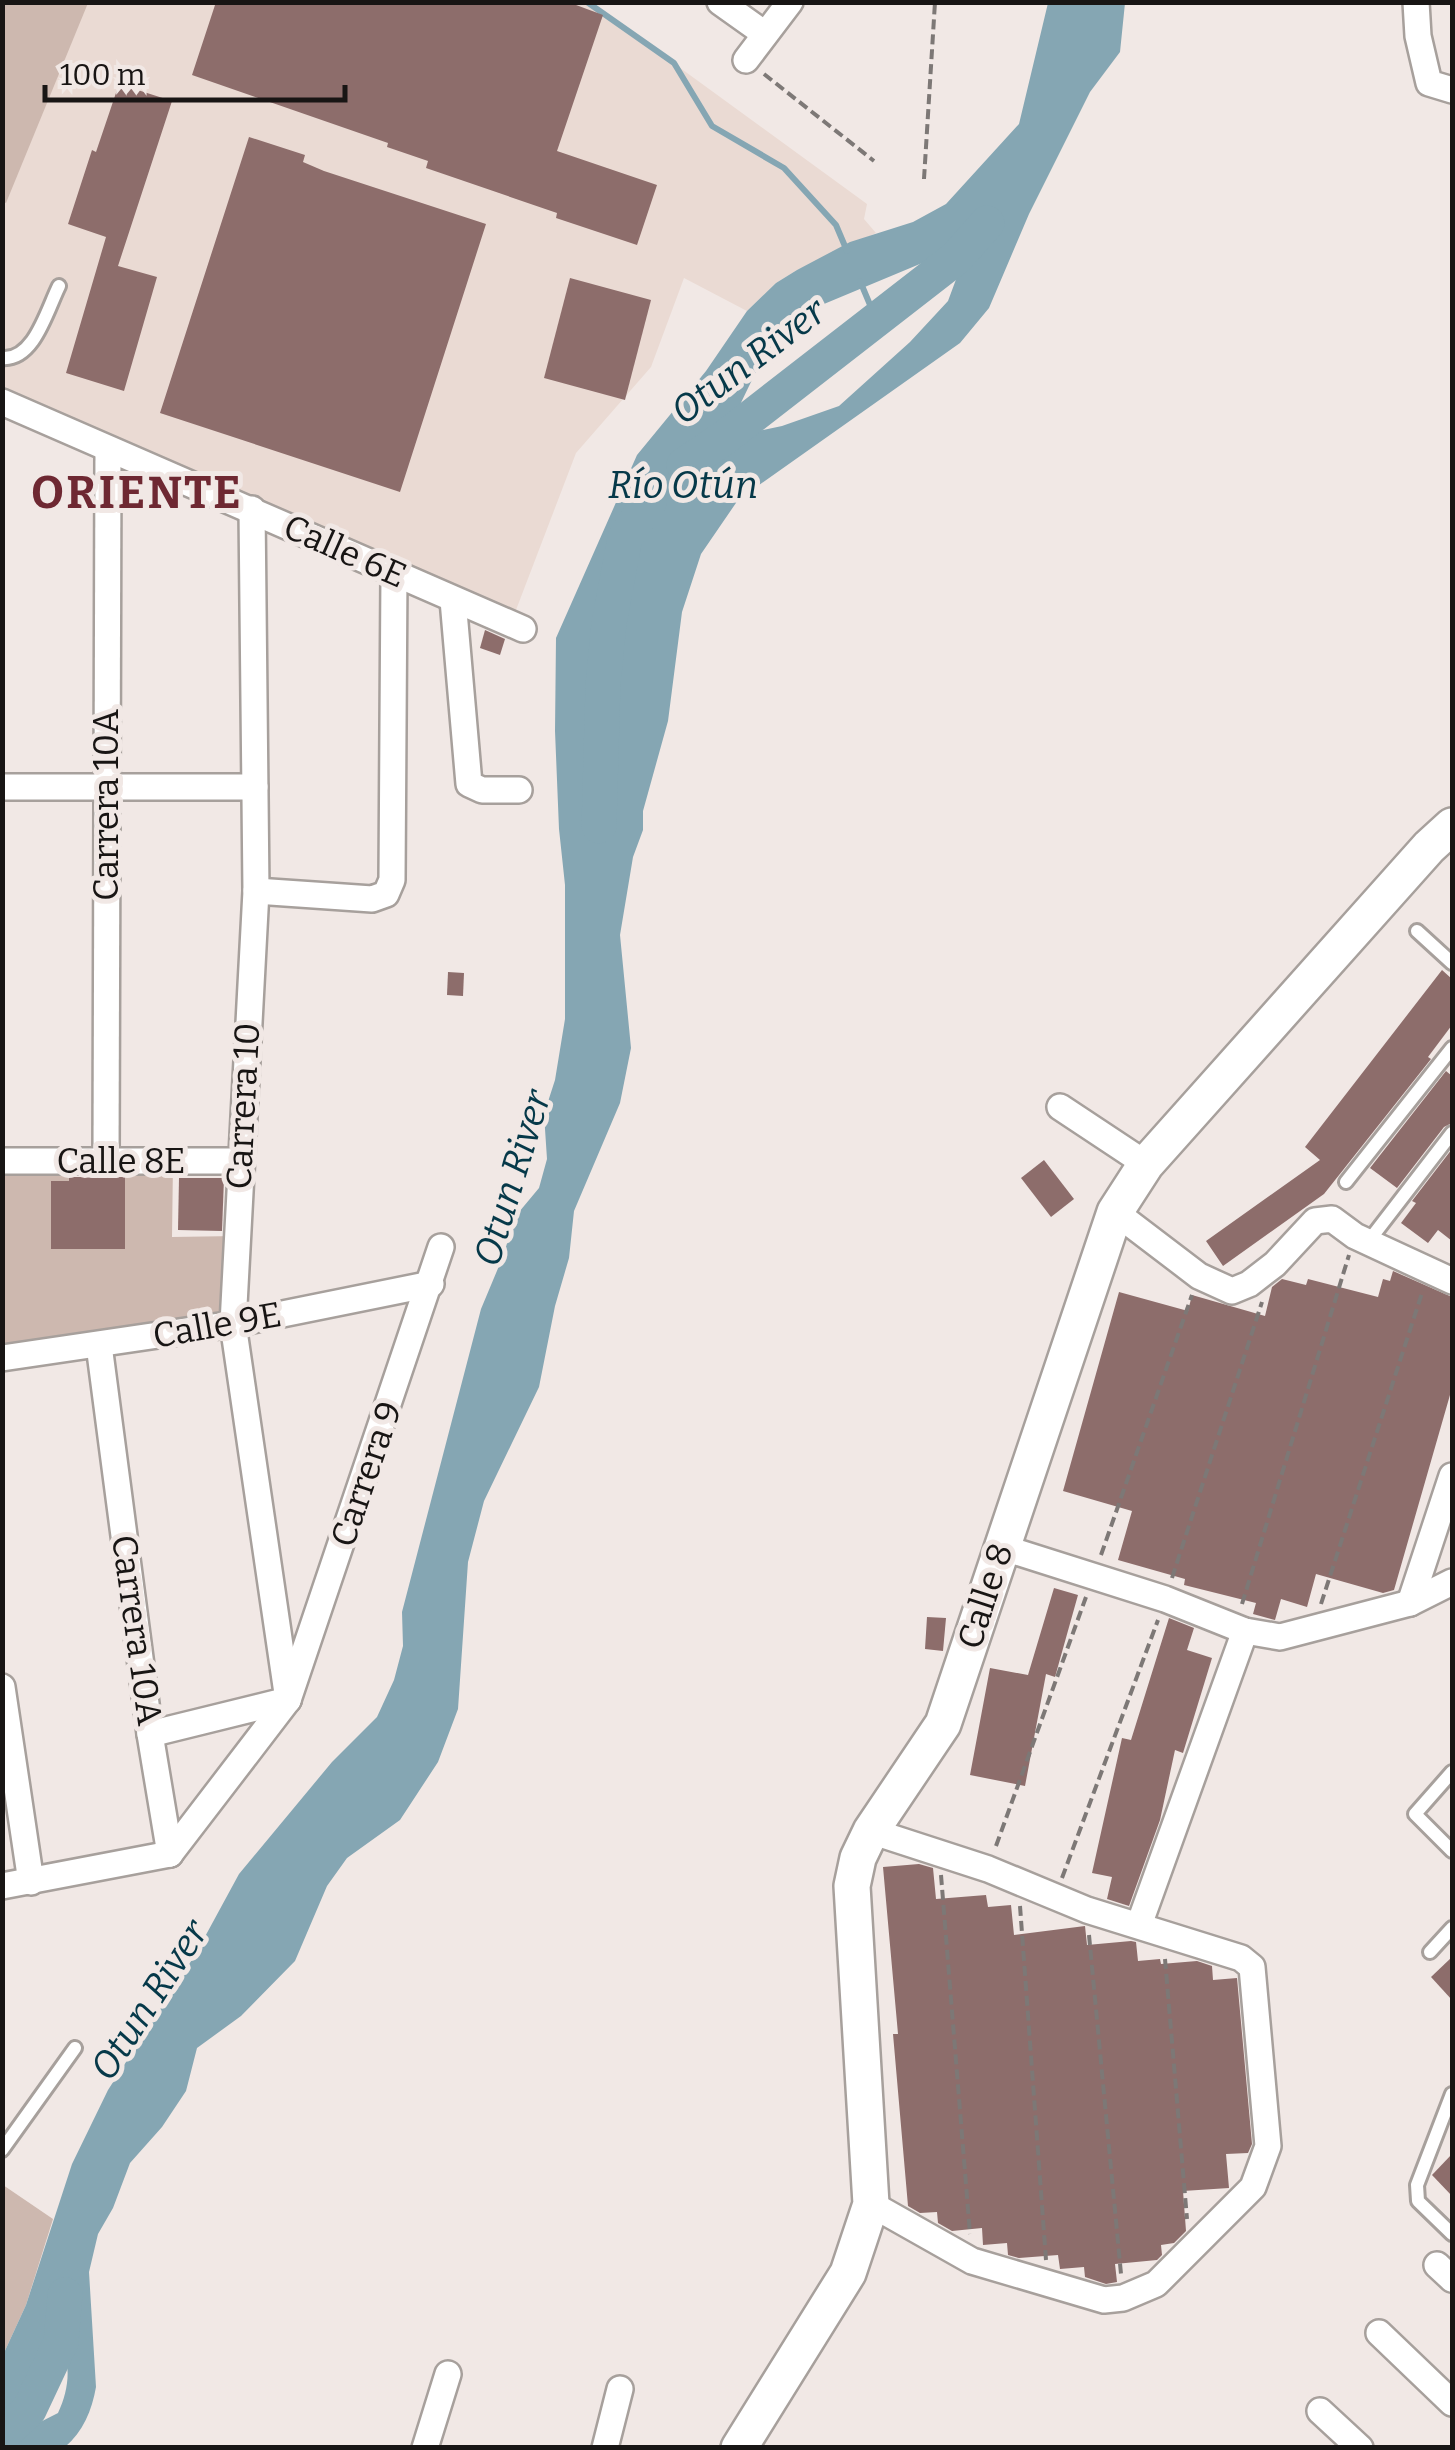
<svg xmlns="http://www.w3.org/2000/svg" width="1455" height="2450" font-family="Bitter,serif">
<rect width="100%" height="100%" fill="#f1e8e5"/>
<polygon fill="#eadad3" points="3,3 591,3 867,204 864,219 876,233 797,270 776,283 747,311 684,278 651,367 576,453 511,623 3,402"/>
<g fill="#cdb8af" fill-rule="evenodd">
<polygon points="2,3 88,3 6,203 2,201"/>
<path d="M2 1161 173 1162 172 1237 237 1236 233 1324 3 1358ZM69 1173 125 1174V1249H52L51 1182 69 1181Z"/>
<polygon points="3,2185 53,2219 26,2305 3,2355"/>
</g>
<path fill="#85a6b3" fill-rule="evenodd" d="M1048 3H1125L1120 52 1090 92 1029 214 989 308 960 343 738 500 701 554 682 612 668 721 643 811V830L633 857 620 935 631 1048 620 1103 574 1211 569 1258 555 1306 539 1387 484 1501 468 1562 458 1709 438 1762 400 1820 347 1858 327 1886 295 1961 241 2016 197 2048 186 2091 162 2127 130 2163 113 2208 98 2234 89 2272 96 2387C92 2410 83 2432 65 2447H3V2441L58 2413C70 2387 72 2361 57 2336L39 2354 3 2428V2355L26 2305 72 2164 108 2090 195 1955 239 1874 332 1762 377 1717 394 1680 403 1646 402 1612 481 1309 504 1254 514 1218 539 1188 547 1159 544 1114 555 1080 565 1019V885L559 829 555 731 556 638 637 455 706 371 747 311 776 283 797 270 850 242 913 222 946 204 1019 124ZM951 251 961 266 948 301 910 342 839 406 782 426 724 438 763 357 781 335 812 309ZM621 540 628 541 616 707 607 768 598 782 588 773 589 689 602 588Z"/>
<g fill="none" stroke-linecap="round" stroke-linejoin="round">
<g stroke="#85a6b3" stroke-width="6">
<polyline points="587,2 674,63 712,126 784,168 836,225 847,251"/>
<polyline points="860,281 876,319"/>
</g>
<g stroke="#85a6b3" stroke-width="35">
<polyline points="684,465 724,438 956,258 987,223"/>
<polyline points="599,826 603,685 609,623 625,538 649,502"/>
<polyline points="2,2435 29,2410 61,2342 65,2295"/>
</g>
</g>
<g fill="#8d6d6b">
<polygon points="216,2 568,2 603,15 557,151 657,185 637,245 556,218 557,213 426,168 428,161 387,147 388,143 192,75"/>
<polygon points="119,84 172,101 118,266 157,277 124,391 66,373 106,237 68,224 92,150 96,152"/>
<polygon points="249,137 305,155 303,162 324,171 486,224 400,492 160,413"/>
<polygon points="570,278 651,300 625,400 544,378"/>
<polygon points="485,630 505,639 500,655 480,648"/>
<polygon points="1442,970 1452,979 1452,1025 1428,1057 1431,1059 1324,1194 1223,1266 1206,1241 1320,1160 1305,1147"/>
<polygon points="448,972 464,973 463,996 447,995"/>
<polygon points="1446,1071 1452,1076 1452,1123 1444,1127 1397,1188 1370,1168"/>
<polygon points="1452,1149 1452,1241 1438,1230 1428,1243 1401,1223 1416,1203 1412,1201"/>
<polygon points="1044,1160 1074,1199 1051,1217 1021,1178"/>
<polygon points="69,1177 125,1177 125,1249 51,1249 51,1181 69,1181"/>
<polygon points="179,1178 224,1178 222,1231 178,1230"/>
<polygon points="1393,1271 1452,1297 1452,1388 1394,1590 1383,1593 1316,1574 1307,1607 1281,1599 1275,1620 1253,1614 1256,1603 1184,1585 1185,1579 1118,1560 1132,1511 1063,1491 1119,1292 1188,1311 1192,1295 1265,1316 1272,1287 1282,1279 1306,1285 1308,1279 1378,1297 1383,1279 1390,1281"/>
<polygon points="1054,1588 1078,1595 1055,1677 1046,1674 1025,1786 970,1775 990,1668 1028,1675"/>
<polygon points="927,1617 946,1618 943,1651 925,1649"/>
<polygon points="1169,1618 1194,1628 1187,1650 1212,1658 1183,1753 1175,1750 1160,1820 1129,1906 1107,1899 1112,1877 1092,1873 1122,1738 1131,1740"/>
<polygon points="919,1864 933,1868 936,1899 986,1895 988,1907 1011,1905 1014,1935 1085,1926 1087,1945 1131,1941 1136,1942 1138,1961 1160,1959 1161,1964 1197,1961 1212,1966 1213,1980 1237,1978 1252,2144 1248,2153 1226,2154 1229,2188 1183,2191 1186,2231 1174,2243 1161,2245 1162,2255 1157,2260 1115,2264 1117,2282 1106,2284 1085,2277 1084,2267 1060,2269 1058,2255 1019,2258 1008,2255 1007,2243 983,2245 982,2228 952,2231 938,2223 937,2212 920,2213 908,2206 893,2034 898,2034 883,1867"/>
<polygon points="1452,1957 1452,2000 1431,1977"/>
<polygon points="1452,2154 1452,2196 1432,2175"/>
</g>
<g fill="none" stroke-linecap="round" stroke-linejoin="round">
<defs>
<g id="lane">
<path d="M2 358C34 361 47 310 59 286"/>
<polyline points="1417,931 1452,963"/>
<polyline points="1346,1182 1452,1048"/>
<polyline points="1368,1242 1452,1133"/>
<polyline points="1452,1772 1415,1814 1452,1851"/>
<polyline points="1430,1952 1452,1928"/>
<polyline points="1452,2094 1417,2185 1418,2201 1452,2234"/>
<polyline points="2,2150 75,2048"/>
</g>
<g id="street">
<polyline points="720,2 765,34"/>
<polyline points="1416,2 1418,36 1429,83 1452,90"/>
<polyline points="746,60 790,2"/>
<polyline points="2,402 523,629"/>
<polyline points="252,509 256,891 233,1324 288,1700"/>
<polyline points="453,600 469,784 482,790 519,790"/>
<polyline points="2,787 255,787"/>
<polyline points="256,891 372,899 386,894 392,880 394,573"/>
<polyline points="1060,1107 1146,1164"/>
<polyline points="106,1160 108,450"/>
<polyline points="2,1161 240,1161"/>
<polyline points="1115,1212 1199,1276 1232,1291 1249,1284 1275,1264 1315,1221 1332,1219 1355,1236 1452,1281"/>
<polyline points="99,1345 150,1734 170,1854"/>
<polyline points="2,1358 233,1324 431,1284"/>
<polyline points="1001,1547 1165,1599 1245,1631 1280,1637 1410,1603 1452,1582"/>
<polyline points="1410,1603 1452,1476"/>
<polyline points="2,1687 31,1882"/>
<polyline points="150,1734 288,1700"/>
<polyline points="170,1854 288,1700 441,1247"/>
<polyline points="2,1886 170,1854"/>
<polyline points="1139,1925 1245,1631"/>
<polyline points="871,2204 972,2261 1104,2300 1123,2298 1156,2284 1253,2187 1268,2146 1252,1967 1241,1958 1087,1910 988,1869 871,1831"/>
<polyline points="1437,2265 1452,2279"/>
<polyline points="1379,2333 1452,2403"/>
<polyline points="1320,2411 1360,2448"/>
<polyline points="425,2448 448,2374"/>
<polyline points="605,2448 620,2389"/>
</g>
<polyline id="secondary" points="739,2448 848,2273 871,2204 852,1886 858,1858 871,1831 943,1724 1115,1212 1146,1164 1429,847 1452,826"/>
</defs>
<use href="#lane" stroke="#a7a09c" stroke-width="18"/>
<use href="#street" stroke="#a7a09c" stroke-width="30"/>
<use href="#secondary" stroke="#a7a09c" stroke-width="40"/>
<g stroke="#7d7876" stroke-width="4" stroke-dasharray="10 5" stroke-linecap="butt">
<polyline points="764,74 874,161"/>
<polyline points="924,179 935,2"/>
<polyline points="1101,1555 1192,1295"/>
<polyline points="1172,1578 1262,1302"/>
<polyline points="1242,1604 1349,1255"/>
<polyline points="1321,1604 1423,1290"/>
<polyline points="996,1846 1086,1597"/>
<polyline points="941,1875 970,2234"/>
<polyline points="1062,1878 1158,1620"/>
<polyline points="1020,1906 1046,2260"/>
<polyline points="1089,1935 1121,2274"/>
<polyline points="1165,1959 1187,2219"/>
</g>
<use href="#lane" stroke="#fff" stroke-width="12"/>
<use href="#street" stroke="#fff" stroke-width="25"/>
<use href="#secondary" stroke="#fff" stroke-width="35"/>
</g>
<g text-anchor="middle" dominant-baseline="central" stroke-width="10" stroke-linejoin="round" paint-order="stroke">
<g font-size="35" fill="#181514" stroke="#f1e8e5">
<text transform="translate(345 551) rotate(24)">Calle 6E</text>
<text transform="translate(106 805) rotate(-90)">Carrera 10A</text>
<text transform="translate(243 1106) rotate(-87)">Carrera 10</text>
<text x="121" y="1161">Calle 8E</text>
<text transform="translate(217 1325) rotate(-10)">Calle 9E</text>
<text transform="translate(366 1474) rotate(-71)">Carrera 9</text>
<text transform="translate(985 1596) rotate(-72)">Calle 8</text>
<text transform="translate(137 1630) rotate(82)">Carrera 10A</text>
</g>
<g font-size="38" font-style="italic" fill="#063949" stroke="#f1e8e5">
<text transform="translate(748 361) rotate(-37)">Otun River</text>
<text x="683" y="485">Río Otún</text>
<text transform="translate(512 1178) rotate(-73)">Otun River</text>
<text transform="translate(149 2000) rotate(-57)">Otun River</text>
</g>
<g font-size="45" font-weight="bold" letter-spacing="2.5" fill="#6e2832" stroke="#f1e8e5">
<text x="137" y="493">ORIENTE</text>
</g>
</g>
<rect width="1455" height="2450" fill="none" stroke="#181514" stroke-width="10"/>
<path d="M45 85v15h300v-15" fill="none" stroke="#181514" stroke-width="5"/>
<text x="60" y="85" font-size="30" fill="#181514" stroke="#f1e8e5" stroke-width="8" paint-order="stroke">100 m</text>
</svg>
